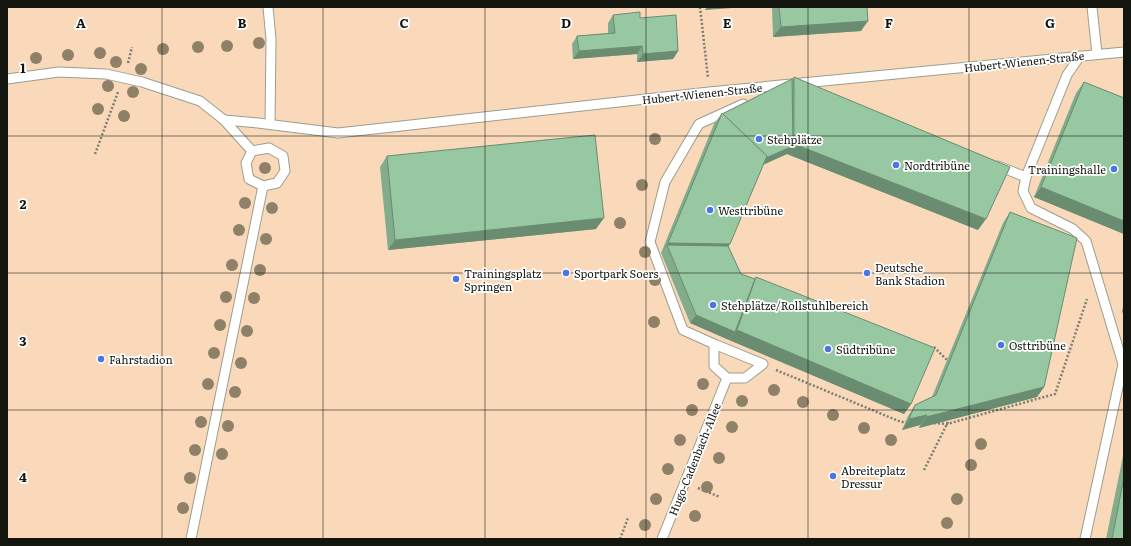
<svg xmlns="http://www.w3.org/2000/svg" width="1131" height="546" font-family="Literata,serif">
<rect width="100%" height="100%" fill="#f0f7e4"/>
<rect fill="#fad9bb" x="7" y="7" width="1117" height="532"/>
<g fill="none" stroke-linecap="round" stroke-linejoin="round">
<defs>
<g id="service">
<polyline points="268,7 271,39 270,124"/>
<polyline points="1092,7 1097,54"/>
<polyline points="1080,56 1067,75 1026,177 1023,191 1031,208 1073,229 1086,241 1123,364 1085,539"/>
<polyline points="7,79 59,72 106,74 142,82 200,101 224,120 252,151"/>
<polyline points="224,120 258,123 338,133 709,92 1124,52"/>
<polygon points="269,148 283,156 285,171 277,183 263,186 249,179 246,163 252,151"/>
<polyline points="998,166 1026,177"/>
<polyline points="714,344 683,330 650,242 665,182 699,124 743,104"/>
<polygon points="714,344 763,364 745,378 727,378 714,366"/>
<polyline points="191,539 263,186"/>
<polyline points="662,539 727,378"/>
</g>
</defs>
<use href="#service" stroke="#999f8e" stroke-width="11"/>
<g stroke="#7a7e72" stroke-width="2.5" stroke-dasharray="2 2" stroke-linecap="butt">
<polyline points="700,7 708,78"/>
<polyline points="128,63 132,47"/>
<polyline points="95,154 118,92"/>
<polyline points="934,347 949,362"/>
<polyline points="776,370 901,422 907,422"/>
<polyline points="934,423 947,424 1055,394 1087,299"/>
<polyline points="924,470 948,422"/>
<polyline points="698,488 720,497"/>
<polyline points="620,539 628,518"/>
</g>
<use href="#service" stroke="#fff" stroke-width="9"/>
</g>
<g fill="#8e8167">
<circle cx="259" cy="43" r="6"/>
<circle cx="227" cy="46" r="6"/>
<circle cx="198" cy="47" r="6"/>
<circle cx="163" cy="49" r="6"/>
<circle cx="100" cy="53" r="6"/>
<circle cx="68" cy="55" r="6"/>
<circle cx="36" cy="58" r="6"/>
<circle cx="116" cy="62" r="6"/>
<circle cx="141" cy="69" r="6"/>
<circle cx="108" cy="86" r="6"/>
<circle cx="133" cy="92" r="6"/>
<circle cx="98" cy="109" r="6"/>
<circle cx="124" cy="116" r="6"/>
<circle cx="655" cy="139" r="6"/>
<circle cx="265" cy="168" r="6"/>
<circle cx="642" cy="185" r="6"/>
<circle cx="245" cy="203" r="6"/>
<circle cx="272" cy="208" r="6"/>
<circle cx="620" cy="223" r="6"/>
<circle cx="239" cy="230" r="6"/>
<circle cx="266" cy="239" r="6"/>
<circle cx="645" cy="252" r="6"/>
<circle cx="232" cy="265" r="6"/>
<circle cx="260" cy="270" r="6"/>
<circle cx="655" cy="280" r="6"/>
<circle cx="226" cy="297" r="6"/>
<circle cx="254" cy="298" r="6"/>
<circle cx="654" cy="322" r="6"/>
<circle cx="220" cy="325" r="6"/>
<circle cx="247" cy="331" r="6"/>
<circle cx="214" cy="353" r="6"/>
<circle cx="241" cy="363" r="6"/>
<circle cx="208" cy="384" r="6"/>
<circle cx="703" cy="384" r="6"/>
<circle cx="774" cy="390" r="6"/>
<circle cx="235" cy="392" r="6"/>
<circle cx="742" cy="401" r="6"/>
<circle cx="803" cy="402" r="6"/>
<circle cx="692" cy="410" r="6"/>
<circle cx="833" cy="415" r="6"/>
<circle cx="201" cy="422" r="6"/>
<circle cx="228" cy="426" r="6"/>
<circle cx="732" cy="427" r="6"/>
<circle cx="864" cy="428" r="6"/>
<circle cx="680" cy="440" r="6"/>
<circle cx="891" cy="440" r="6"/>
<circle cx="981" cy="444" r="6"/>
<circle cx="195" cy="450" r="6"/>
<circle cx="222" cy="454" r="6"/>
<circle cx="719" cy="458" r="6"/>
<circle cx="971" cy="465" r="6"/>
<circle cx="668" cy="469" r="6"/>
<circle cx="190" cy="478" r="6"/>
<circle cx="707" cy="487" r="6"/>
<circle cx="656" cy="499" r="6"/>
<circle cx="957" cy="499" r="6"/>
<circle cx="183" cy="508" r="6"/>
<circle cx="695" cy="516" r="6"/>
<circle cx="947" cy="523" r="6"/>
<circle cx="645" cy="525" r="6"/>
</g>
<g fill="#82ac8b">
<polygon points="772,7 867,7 861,31 773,37"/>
<polygon points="613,15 640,18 678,51 673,59 637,62 637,54 573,59 572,44 577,36 608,33 608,23"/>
<polygon points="794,77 978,230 787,154 763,165 728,246 741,274 755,279 756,277 911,404 904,414 690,323 661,253 714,124 722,113 722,114 792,79"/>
<polygon points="1084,82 1124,98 1124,234 1034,197 1076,93"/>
<polygon points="387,156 596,229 388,250 380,167"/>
<polygon points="1010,212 1044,387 1037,397 919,428 920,425 902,430 908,416 915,405 932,397 1003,223"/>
<polygon points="1124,300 1124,313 1122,312"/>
<polygon points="1124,451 1124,539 1106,539"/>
</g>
<g fill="#6a8c71">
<polygon points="707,7 733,7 732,8 705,10"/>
<polygon points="868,21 861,31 773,37 781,27"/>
<polygon points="642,46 637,54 573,59 579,51"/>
<polygon points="678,51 673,59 637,62 643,54"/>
<polygon points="794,144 986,219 978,230 787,154 760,166 765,158 793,146"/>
<polygon points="1041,187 1124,221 1124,234 1034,197"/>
<polygon points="604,218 596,229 388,250 395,240"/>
<polygon points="668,243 730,244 723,255 667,245 661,253"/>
<polygon points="1124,309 1124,313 1122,312"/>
<polygon points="696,315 735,332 729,340 690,323"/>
<polygon points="737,330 911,404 904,414 729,340"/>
<polygon points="1044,387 1037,397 919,428 926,417"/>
<polygon points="927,415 920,425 902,430 909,419"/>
</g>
<g fill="#97c8a2" stroke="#6a8c71">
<polygon points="779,7 867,7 868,21 781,27"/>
<polygon points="640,12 640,18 676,15 678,51 643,54 642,46 579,51 577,36 615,33 613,15"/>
<polygon points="794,77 1010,167 986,219 794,144"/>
<polygon points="792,79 793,146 766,158 767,156 722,114"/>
<polygon points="1084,82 1124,98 1124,221 1041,187"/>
<polygon points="722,113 767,156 730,244 668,243"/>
<polygon points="595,135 604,218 395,240 387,156"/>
<polygon points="1010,212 1077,238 1044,387 926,417 927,415 909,419 915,405 936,395"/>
<polygon points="667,245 728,246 741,274 755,279 735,332 696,315"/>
<polygon points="756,277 935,348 911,404 737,330"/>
<polygon points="1124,477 1124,539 1112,539"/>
</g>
<path fill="none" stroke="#13150f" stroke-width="1" stroke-opacity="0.55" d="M162 7V539M323 7V539M485 7V539M646 7V539M808 7V539M969 7V539M7 136H1124M7 273H1124M7 410H1124"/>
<g fill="#4c75e8" stroke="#fff" stroke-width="1.5">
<circle cx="759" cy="139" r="4"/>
<circle cx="896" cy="165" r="4"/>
<circle cx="1114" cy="169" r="4"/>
<circle cx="710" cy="210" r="4"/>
<circle cx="566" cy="273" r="4"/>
<circle cx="867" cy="273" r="4"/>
<circle cx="456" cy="279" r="4"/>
<circle cx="713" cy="305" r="4"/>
<circle cx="1001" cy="345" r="4"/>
<circle cx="828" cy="349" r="4"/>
<circle cx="101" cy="359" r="4"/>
<circle cx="833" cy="476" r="4"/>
</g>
<g text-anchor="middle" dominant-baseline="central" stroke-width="3.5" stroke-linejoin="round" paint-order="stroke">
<g font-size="11" fill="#13150f" stroke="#fff">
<text transform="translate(1024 61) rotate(-6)">Hubert-Wienen-Straße</text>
<text transform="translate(702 93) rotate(-6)">Hubert-Wienen-Straße</text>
<text transform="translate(694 459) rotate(-68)">Hugo-Cadenbach-Allee</text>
</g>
<g font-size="11" fill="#13150f" stroke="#fff" text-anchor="start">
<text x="767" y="139">Stehplätze</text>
<text x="904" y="165">Nordtribüne</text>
<text x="1106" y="169" text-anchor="end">Trainingshalle</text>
<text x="718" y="210">Westtribüne</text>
<text x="875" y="267">Deutsche<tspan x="875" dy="13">Bank Stadion</tspan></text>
<text x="464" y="273">Trainingsplatz<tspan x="464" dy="13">Springen</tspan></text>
<text x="574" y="273">Sportpark Soers</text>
<text x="721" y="305">Stehplätze/Rollstuhlbereich</text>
<text x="1009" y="345">Osttribüne</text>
<text x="836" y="349">Südtribüne</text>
<text x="109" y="359">Fahrstadion</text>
<text x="841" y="470">Abreiteplatz<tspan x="841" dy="13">Dressur</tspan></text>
</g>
</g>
<g font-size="13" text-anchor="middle" font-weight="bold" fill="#13150f" stroke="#fff" stroke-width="3.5" stroke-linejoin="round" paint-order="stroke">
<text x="81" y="28">A</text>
<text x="242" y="28">B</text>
<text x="404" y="28">C</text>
<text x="566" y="28">D</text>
<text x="727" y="28">E</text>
<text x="889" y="28">F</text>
<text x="1050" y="28">G</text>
<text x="23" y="73">1</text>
<text x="23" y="209">2</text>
<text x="23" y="346">3</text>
<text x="23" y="482">4</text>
</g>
<rect width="1131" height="546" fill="none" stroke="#13150f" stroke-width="16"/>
</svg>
